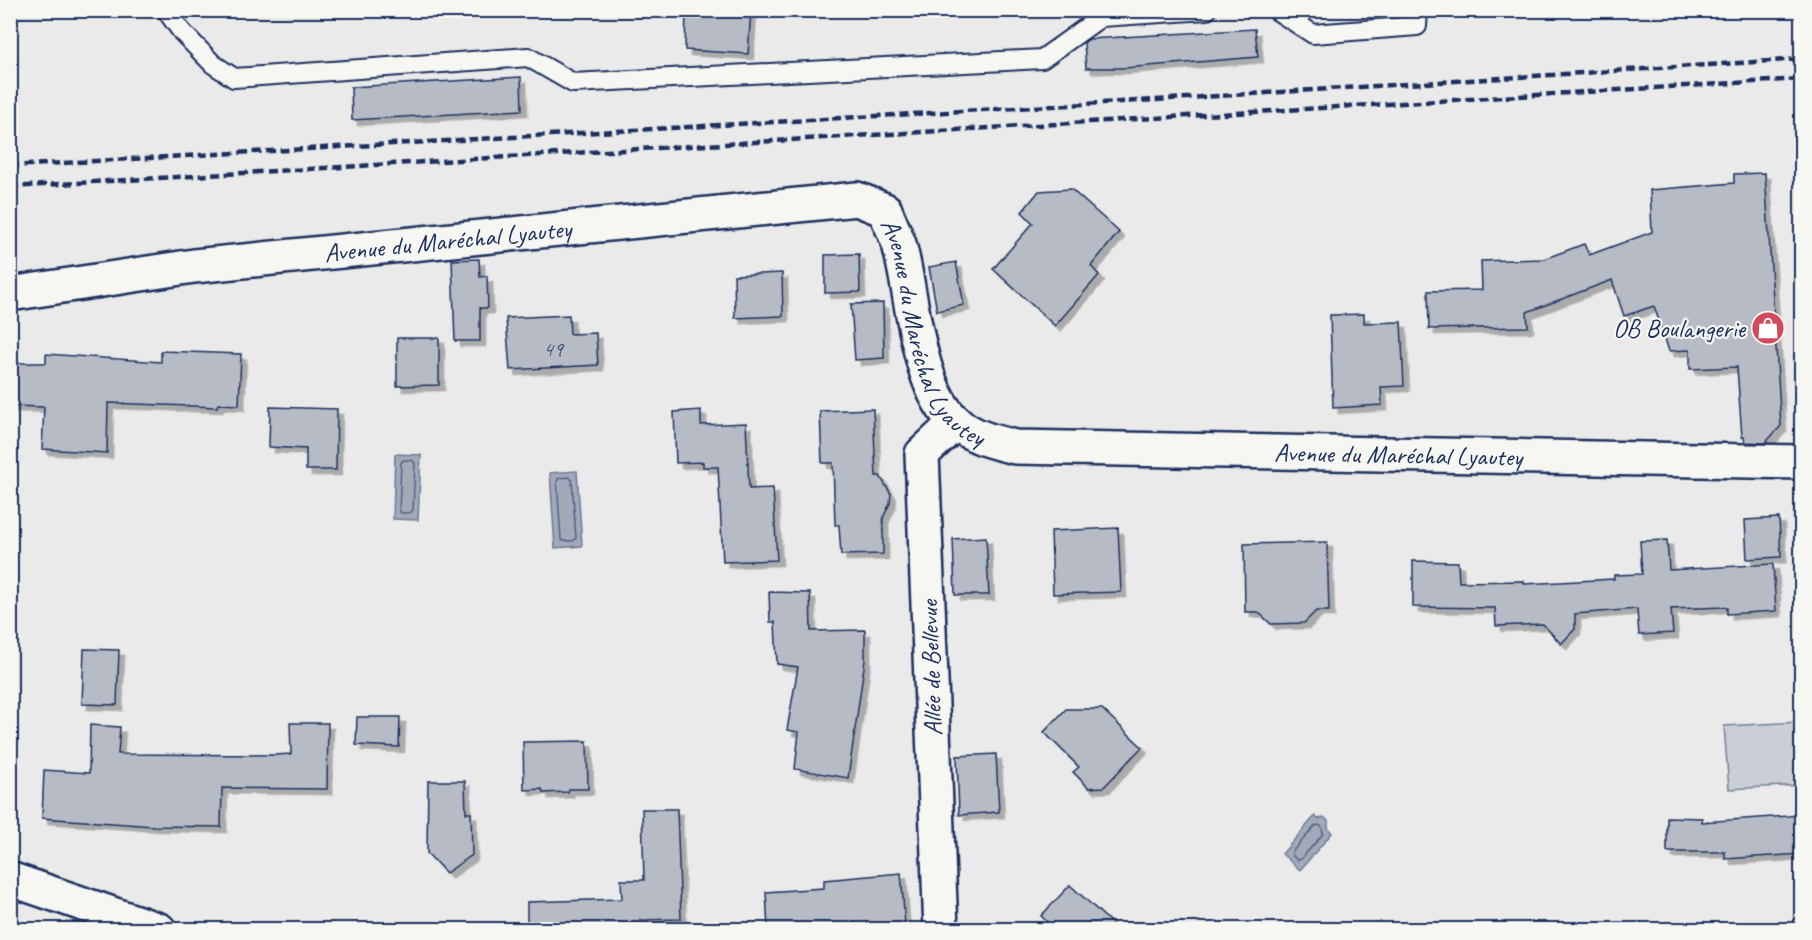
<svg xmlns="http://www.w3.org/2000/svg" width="1812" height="940" font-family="Caveat,sans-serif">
<defs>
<filter id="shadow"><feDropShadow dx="5.5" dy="5.5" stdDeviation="0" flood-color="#0004"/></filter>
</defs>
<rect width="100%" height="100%" fill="#e9eae9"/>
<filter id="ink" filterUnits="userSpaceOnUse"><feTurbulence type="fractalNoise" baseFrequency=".0167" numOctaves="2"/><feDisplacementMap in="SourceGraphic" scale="12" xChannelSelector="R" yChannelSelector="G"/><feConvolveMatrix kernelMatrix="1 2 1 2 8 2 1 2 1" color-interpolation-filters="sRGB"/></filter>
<g filter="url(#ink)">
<polygon fill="#caced5" stroke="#727e9a" stroke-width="1.5" points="1801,722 1801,785 1729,789 1724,726"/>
<g fill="#a2aaba" stroke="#6c7995" stroke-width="1.5">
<polygon points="395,454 421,455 418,520 393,519"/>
<polygon points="577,471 582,546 555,548 550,473"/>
<polygon points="1315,816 1318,819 1324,817 1328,821 1328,828 1332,833 1300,870 1282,854"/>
</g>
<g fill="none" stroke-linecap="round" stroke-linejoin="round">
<g stroke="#516083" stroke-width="1.5">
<polygon points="403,460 412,460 415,463 413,510 410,513 401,513 399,510 401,463"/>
<polygon points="569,477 572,480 576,538 573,541 563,541 561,539 557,481 559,478"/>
<polygon points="1319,825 1322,827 1323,834 1301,859 1297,860 1292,855 1292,852 1315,826"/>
</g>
</g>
<g fill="#b6bbc6" stroke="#1b2f5e" stroke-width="1.5" filter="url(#shadow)">
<polygon points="686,10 751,10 748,54 685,50"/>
<polygon points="1255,29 1258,57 1124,68 1086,68 1084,43 1089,39"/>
<polygon points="521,77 522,110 352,120 351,87"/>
<polygon points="1765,173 1781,426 1765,443 1745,442 1744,437 1742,437 1737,367 1690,369 1690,350 1669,351 1654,306 1624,316 1612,280 1527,312 1528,327 1429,329 1428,291 1482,290 1481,261 1544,259 1584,244 1589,255 1652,232 1650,190 1734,183 1734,174"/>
<polygon points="1071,189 1119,232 1091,266 1099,275 1055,326 993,269 1033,223 1022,212 1039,191"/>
<polygon points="859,254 860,292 825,293 825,255"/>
<polygon points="479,259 480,277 487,276 488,308 480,308 480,341 455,341 452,260"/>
<polygon points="956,262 964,305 937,311 929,267"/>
<polygon points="782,273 783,316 735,318 734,275"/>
<polygon points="883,303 884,358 855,360 851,304"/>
<polygon points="1364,314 1364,323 1401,322 1404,386 1381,387 1382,405 1333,408 1330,315"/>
<polygon points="569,315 570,334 596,333 598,365 510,370 506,318"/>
<polygon points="397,338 439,338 439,385 397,386"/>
<polygon points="161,351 241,354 239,405 218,404 217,407 108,403 107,453 42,449 44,407 10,406 10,363 46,363 46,354 161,362"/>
<polygon points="270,407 337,409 336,470 306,470 306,449 269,447"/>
<polygon points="873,409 876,476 880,476 891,494 890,503 883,518 883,554 841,555 839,525 835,525 833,463 822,463 820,411"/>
<polygon points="701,410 701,425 746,423 749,489 773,488 777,560 723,562 718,467 703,467 703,462 676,463 674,412"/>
<polygon points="1779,518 1781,557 1747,559 1745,520"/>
<polygon points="1118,528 1121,592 1053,594 1051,531"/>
<polygon points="986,537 989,595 955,595 953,539"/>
<polygon points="1667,540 1669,570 1773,564 1776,611 1727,614 1727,607 1671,609 1673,633 1639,635 1637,609 1575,614 1575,629 1561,644 1543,624 1496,626 1495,608 1413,607 1413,561 1458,562 1459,582 1524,581 1524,584 1614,579 1614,575 1642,574 1640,541"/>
<polygon points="1327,542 1329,611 1316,611 1304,623 1271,624 1258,612 1245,612 1244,544"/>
<polygon points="769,592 810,593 811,631 865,630 865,660 848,778 795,769 799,732 787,730 798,667 777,664 775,622 770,622"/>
<polygon points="84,649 119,650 117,705 82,704"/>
<polygon points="1066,709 1102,709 1142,747 1104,787 1089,788 1073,772 1079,767 1044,732"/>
<polygon points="357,717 400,717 399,747 356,745"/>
<polygon points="290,723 328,723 327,789 222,788 221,827 154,826 42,818 44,770 89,773 90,725 120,727 118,754 274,755 291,754"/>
<polygon points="587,741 588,789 569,789 568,792 543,793 542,789 524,790 523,742"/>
<polygon points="996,754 999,812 959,815 957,756"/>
<polygon points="428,781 465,781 466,813 471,813 472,855 446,873 427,853"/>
<polygon points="642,809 677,809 681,919 640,920 640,928 527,930 527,902 622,899 621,880 644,880"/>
<polygon points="1802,815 1802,854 1725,859 1725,852 1667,852 1667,817 1702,818 1702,822"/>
<polygon points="901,873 905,925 859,930 768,930 766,892 824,888 824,880"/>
<polygon points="1070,885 1119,930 1056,930 1041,916"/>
</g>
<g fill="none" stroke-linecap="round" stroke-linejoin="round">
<defs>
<g id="service">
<polyline points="166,10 182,32 213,64 234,78 528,57 573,83 1042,59 1101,17 1207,10"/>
<polyline points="1276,10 1313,34 1417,26 1418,10"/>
</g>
<g id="minor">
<path id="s1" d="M10 294 194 266 857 199 885 210C889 221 895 233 899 244 913 294 916 388 956 422 972 437 994 442 1015 447L1802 462"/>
<polyline points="10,879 159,930"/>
<polyline points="941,930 922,454 956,422"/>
</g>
</defs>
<use href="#service" stroke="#1b2f5e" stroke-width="22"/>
<use href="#minor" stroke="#1b2f5e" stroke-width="38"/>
<use href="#service" stroke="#f6f6f2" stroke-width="18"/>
<use href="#minor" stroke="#f6f6f2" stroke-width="33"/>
<g stroke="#1b2f5e" stroke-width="4.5" stroke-dasharray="9 4.5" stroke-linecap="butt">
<polyline points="10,166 1155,100 1802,59"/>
<polyline points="10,187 1802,79"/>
</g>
</g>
</g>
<defs>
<symbol id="shop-disc" viewBox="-11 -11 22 22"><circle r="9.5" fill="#d1495b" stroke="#f6f6f2"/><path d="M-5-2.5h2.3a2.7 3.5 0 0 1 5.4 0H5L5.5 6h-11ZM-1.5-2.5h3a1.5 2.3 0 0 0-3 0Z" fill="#fff"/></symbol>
</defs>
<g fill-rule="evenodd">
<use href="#shop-disc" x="1749" y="309" width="38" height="38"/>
</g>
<g text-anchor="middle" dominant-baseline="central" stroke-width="4.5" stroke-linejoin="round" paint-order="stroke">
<g font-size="22" fill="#425278">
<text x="553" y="349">49</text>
</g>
<g font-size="26" fill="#1b2f5e" stroke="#f6f6f2">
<text stroke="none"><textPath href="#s1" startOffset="441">Avenue du Maréchal Lyautey</textPath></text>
<text stroke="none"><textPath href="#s1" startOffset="1017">Avenue du Maréchal Lyautey</textPath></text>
<text stroke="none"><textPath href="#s1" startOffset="1557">Avenue du Maréchal Lyautey</textPath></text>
<text transform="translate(931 668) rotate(-92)">Allée de Bellevue</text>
</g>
<g font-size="26" fill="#1b2f5e" stroke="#f6f6f2" text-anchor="end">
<text x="1745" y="328">OB Boulangerie</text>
</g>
</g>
<rect width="1812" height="940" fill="none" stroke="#f6f6f2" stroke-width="36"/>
<rect x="18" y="18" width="1776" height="904" fill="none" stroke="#1b2f5e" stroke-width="2" filter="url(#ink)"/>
</svg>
